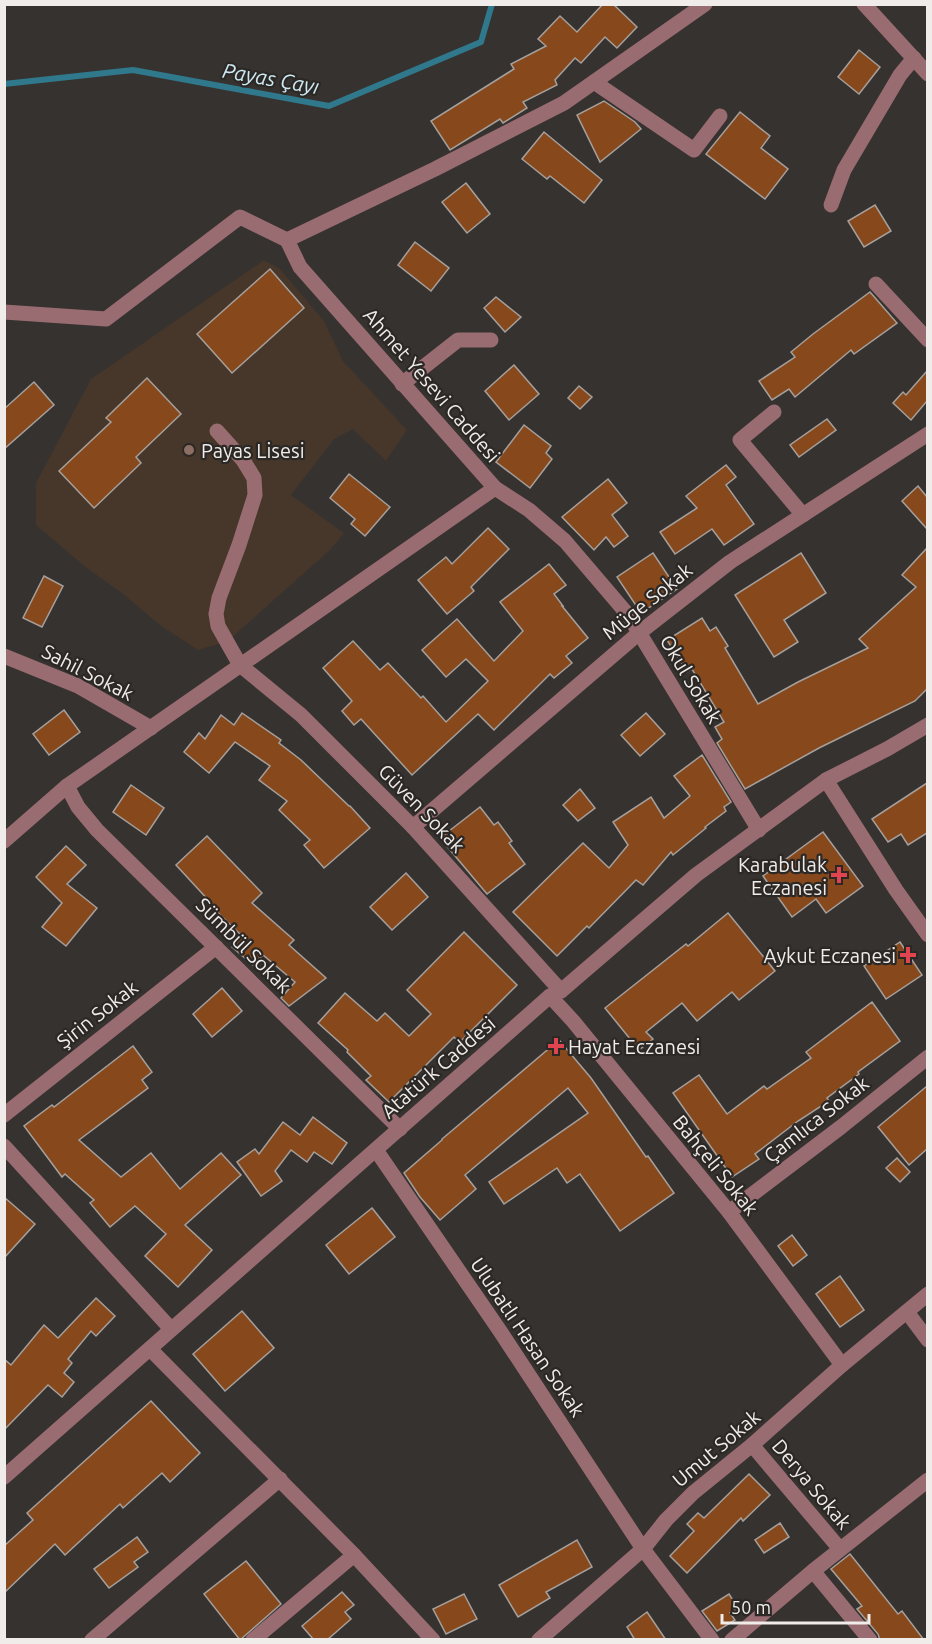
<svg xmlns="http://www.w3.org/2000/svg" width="932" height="1644" font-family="Ubuntu,sans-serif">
<rect width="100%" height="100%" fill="#36322f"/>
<polygon fill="#46372a" points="264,260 280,269 324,321 343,361 407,430 386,461 353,429 334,439 291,495 344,533 330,550 228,641 198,650 161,626 123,594 84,566 36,525 36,483 91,379"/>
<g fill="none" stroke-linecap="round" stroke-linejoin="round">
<polyline stroke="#30788b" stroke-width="6" points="4,84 133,70 329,106 481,42 492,4"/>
</g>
<g fill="#87491c" stroke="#a5a09d" stroke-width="1.5">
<polygon points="603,4 613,4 637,27 617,48 605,37 581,63 575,58 555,80 557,85 523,102 527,108 503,123 500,119 450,150 431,121 514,69 511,64 546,46 538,39 560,16 577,32"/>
<polygon points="859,50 880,67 859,94 838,77"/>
<polygon points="604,101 635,122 641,129 600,162 577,115"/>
<polygon points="740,112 770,136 761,148 788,169 765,199 706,154"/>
<polygon points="544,132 602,180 584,203 550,176 547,179 522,159"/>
<polygon points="466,183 490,214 467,233 442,202"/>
<polygon points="875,205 891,231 864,247 848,221"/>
<polygon points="415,242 449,268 431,291 398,265"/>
<polygon points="270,269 304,308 232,373 197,334"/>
<polygon points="870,292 897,323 854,354 851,350 795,397 789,389 772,400 759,381 795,357 791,352 813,334"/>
<polygon points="496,297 521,317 505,332 484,308"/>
<polygon points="514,365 539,394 509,420 485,391"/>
<polygon points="927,371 927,401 911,420 893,403 903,392 906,395"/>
<polygon points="147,378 181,414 136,457 141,463 94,508 59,471 111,422 106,418"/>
<polygon points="34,382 54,405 4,449 4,409"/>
<polygon points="579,386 592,397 580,409 568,398"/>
<polygon points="827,419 836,430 799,457 790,445"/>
<polygon points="524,425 551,446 546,453 552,459 530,488 496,462"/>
<polygon points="726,465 736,477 726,485 754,524 724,545 712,529 675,554 660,532 697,508 686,496"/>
<polygon points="349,474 390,507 365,536 351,524 355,519 330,498"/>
<polygon points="608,479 627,503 612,515 628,536 614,547 606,537 594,550 562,517"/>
<polygon points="918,486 927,497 927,529 902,501"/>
<polygon points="488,528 509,549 471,587 474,591 447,614 418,580 446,557 452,564"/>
<polygon points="927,548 927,689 915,701 819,748 745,789 717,743 722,739 715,727 724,722 692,669 687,672 667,640 702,618 710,631 716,627 728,646 725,648 758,704 798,682 868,648 859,639 916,587 902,575"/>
<polygon points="653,553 677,589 641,613 617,577"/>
<polygon points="801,553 826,593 784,620 798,642 774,657 735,595"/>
<polygon points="549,564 566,585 554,594 563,606 562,606 588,638 566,656 572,663 554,678 550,674 494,730 478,714 412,775 361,719 354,725 342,711 352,701 323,668 353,641 380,670 388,663 421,698 423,696 446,722 488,681 466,659 446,677 422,650 457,619 494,661 523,631 500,602"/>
<polygon points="44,576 63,586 42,627 23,618"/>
<polygon points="64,710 80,732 49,755 33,734"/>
<polygon points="242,713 281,740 279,743 301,760 349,806 350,806 370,828 324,868 304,845 310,840 279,810 287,801 259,780 270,766 235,742 209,773 184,752 199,733 205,739 221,715 234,725"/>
<polygon points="646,713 665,734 640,756 621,735"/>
<polygon points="702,755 731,802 724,807 726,811 705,827 706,828 673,855 671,852 643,885 636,880 589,928 587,926 557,956 513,912 583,843 609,868 628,845 613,822 651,797 664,818 690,796 674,776"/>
<polygon points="927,783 927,833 908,845 901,834 888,842 872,819"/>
<polygon points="131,785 164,808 146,835 113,812"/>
<polygon points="580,789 595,808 578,821 563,805"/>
<polygon points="480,807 494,825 498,822 512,841 509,843 525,864 487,894 440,838"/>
<polygon points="823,832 863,886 826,913 816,899 792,917 763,876"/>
<polygon points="207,836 262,893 252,903 294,940 289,945 326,978 289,1006 281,998 295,982 263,955 253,965 232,947 242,936 209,904 211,903 176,865"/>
<polygon points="66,846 86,865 67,884 97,908 66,946 42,927 62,903 36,877"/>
<polygon points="406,873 428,897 392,930 370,907"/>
<polygon points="728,913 775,971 739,1000 732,992 697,1021 682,1003 646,1032 653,1039 639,1050 605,1008 686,944 688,946"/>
<polygon points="464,932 517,985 459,1043 454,1037 389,1102 366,1080 371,1076 347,1052 348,1050 318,1023 345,993 377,1021 385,1013 409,1036 431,1014 407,990"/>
<polygon points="900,942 922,975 886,999 864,966"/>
<polygon points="222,988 242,1011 212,1037 193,1014"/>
<polygon points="872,1002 900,1041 858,1072 859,1074 827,1098 829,1101 798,1121 755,1154 759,1159 732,1177 673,1093 699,1075 727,1114 764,1086 767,1089 811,1058 806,1052"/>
<polygon points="559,1040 591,1078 646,1157 648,1156 674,1193 620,1231 580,1174 567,1183 557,1168 504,1204 489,1182 588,1113 568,1088 465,1175 476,1189 440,1220 420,1197 404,1173 442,1140 442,1139"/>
<polygon points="133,1046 152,1072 142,1080 148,1088 79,1140 121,1177 151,1153 180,1189 221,1153 241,1175 185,1225 212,1250 178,1287 145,1256 166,1234 135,1206 110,1227 90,1203 94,1200 65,1174 62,1177 24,1126 52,1105 54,1107"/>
<polygon points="927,1086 927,1149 909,1165 878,1127"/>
<polygon points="313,1117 347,1143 332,1164 314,1152 307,1162 291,1150 275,1171 282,1181 261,1196 237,1162 255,1149 259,1154 283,1122 300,1135"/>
<polygon points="897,1158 910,1172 900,1182 886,1168"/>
<polygon points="4,1197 35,1224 4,1258"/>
<polygon points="372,1208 395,1237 349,1274 326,1245"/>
<polygon points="792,1235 807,1255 793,1266 778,1246"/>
<polygon points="840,1276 864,1310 840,1327 816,1294"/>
<polygon points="96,1298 115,1316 96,1336 91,1331 68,1359 72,1363 64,1373 74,1382 62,1397 48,1385 4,1430 4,1359 11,1365 44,1325 58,1338"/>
<polygon points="242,1311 274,1348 225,1391 193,1354"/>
<polygon points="151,1401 200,1453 170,1482 162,1473 123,1508 120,1504 65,1555 55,1544 4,1593 4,1546 33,1520 27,1513"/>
<polygon points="749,1474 770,1495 743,1521 741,1518 687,1573 670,1556 694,1531 687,1524 698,1513 704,1518"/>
<polygon points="780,1523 789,1537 764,1553 755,1540"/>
<polygon points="137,1537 148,1552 134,1562 138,1567 109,1588 94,1569"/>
<polygon points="577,1540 592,1567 546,1592 550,1598 518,1617 499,1585"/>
<polygon points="850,1554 898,1614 902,1611 924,1640 880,1640 878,1634 857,1609 862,1606 831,1569"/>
<polygon points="246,1561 281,1604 240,1640 204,1594"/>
<polygon points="342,1592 354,1605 345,1612 351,1619 327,1640 314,1640 302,1626"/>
<polygon points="464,1594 477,1619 446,1634 433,1609"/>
<polygon points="729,1594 738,1608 730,1613 735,1620 717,1631 702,1611"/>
<polygon points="647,1612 666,1640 635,1640 627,1627"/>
</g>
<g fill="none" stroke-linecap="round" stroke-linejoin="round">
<g stroke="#996c71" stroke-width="15">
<polyline points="864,4 928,74"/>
<polyline points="594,82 694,150 720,116"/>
<polyline points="831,205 844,170 900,75 914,58"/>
<polyline points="876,284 928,340"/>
<polyline points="4,312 106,319 240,217 287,240"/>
<polyline points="402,384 458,340 491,340"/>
<polyline points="774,412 740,440 803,515"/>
<polyline points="217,431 243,460 254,478 255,495 239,545 219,598 216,614 218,626 240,665 301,715 413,827 561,991"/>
<polyline points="495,488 529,510 565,541 629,616 759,830"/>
<polyline points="4,656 78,686 151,728"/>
<polyline points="826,780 896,890 928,935"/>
<polyline points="67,786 78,807 97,830 400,1129"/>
<polyline points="413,827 639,633 730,562 928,434"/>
<polyline points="4,841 67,786 495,488 300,267 287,240 435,169 564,103 705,4"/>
<polyline points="550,996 573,1021 729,1212 842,1365"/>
<polyline points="4,1115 216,947"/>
<polyline points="4,1146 171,1329"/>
<polyline points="376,1150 500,1331 643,1549 712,1640"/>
<polyline points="729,1212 841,1127 928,1057"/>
<polyline points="907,1312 928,1340"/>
<polyline points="150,1349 354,1555 433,1640"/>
<polyline points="752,1445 840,1549"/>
<polyline points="4,1477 550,996 561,991 696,875 826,780 887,749 928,725"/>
<polyline points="813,1571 870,1640"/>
<polyline points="92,1640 280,1479"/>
<polyline points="253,1640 354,1555"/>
<polyline points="539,1640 643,1549 666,1520 693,1493 752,1445 842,1365 928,1294"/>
<polyline points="732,1640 813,1571 928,1480"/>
</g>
</g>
<circle fill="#8d6e63" stroke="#2c2825" stroke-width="2" cx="189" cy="450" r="6"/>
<g fill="#e0444e" stroke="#2c2825" stroke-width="2">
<path d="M836 866h6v6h6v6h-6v6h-6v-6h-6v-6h6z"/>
<path d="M905 946h6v6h6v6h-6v6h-6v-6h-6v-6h6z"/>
<path d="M553 1037h6v6h6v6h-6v6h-6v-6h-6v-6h6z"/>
</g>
<g text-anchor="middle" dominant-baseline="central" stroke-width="4.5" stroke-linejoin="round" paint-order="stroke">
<g font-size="20" fill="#efecea" stroke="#2c2825">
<text transform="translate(432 385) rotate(49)">Ahmet Yesevi Caddesi</text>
<text transform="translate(647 601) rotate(-39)">Müge Sokak</text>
<text transform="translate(88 672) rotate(27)">Sahil Sokak</text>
<text transform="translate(691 679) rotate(59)">Okul Sokak</text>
<text transform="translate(422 808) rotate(46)">Güven Sokak</text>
<text transform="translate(244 945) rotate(45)">Sümbül Sokak</text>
<text transform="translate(97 1014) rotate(-38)">Şirin Sokak</text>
<text transform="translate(438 1067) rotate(-41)">Atatürk Caddesi</text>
<text transform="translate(816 1119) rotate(-38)">Çamlıca Sokak</text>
<text transform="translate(716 1165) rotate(51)">Bahçeli Sokak</text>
<text transform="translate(528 1337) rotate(56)">Ulubatlı Hasan Sokak</text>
<text transform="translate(716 1448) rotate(-40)">Umut Sokak</text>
<text transform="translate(812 1484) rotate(50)">Derya Sokak</text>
</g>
<g font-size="20" fill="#efecea" stroke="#2c2825" text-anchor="start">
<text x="201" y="450">Payas Lisesi</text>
<text x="827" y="864" text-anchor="end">Karabulak<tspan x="827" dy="23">Eczanesi</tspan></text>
<text x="896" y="955" text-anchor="end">Aykut Eczanesi</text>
<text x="568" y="1046">Hayat Eczanesi</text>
</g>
<g font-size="21" font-style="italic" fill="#cde9f2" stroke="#2c2825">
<text transform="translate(271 78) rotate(10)">Payas Çayı</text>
</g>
</g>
<rect width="932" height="1644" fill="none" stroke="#efecea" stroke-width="12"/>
<path d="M722 1614v9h147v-9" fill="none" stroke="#efecea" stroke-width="3"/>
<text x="731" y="1614" font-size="18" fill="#efecea" stroke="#2c2825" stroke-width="4.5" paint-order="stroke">50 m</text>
</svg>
